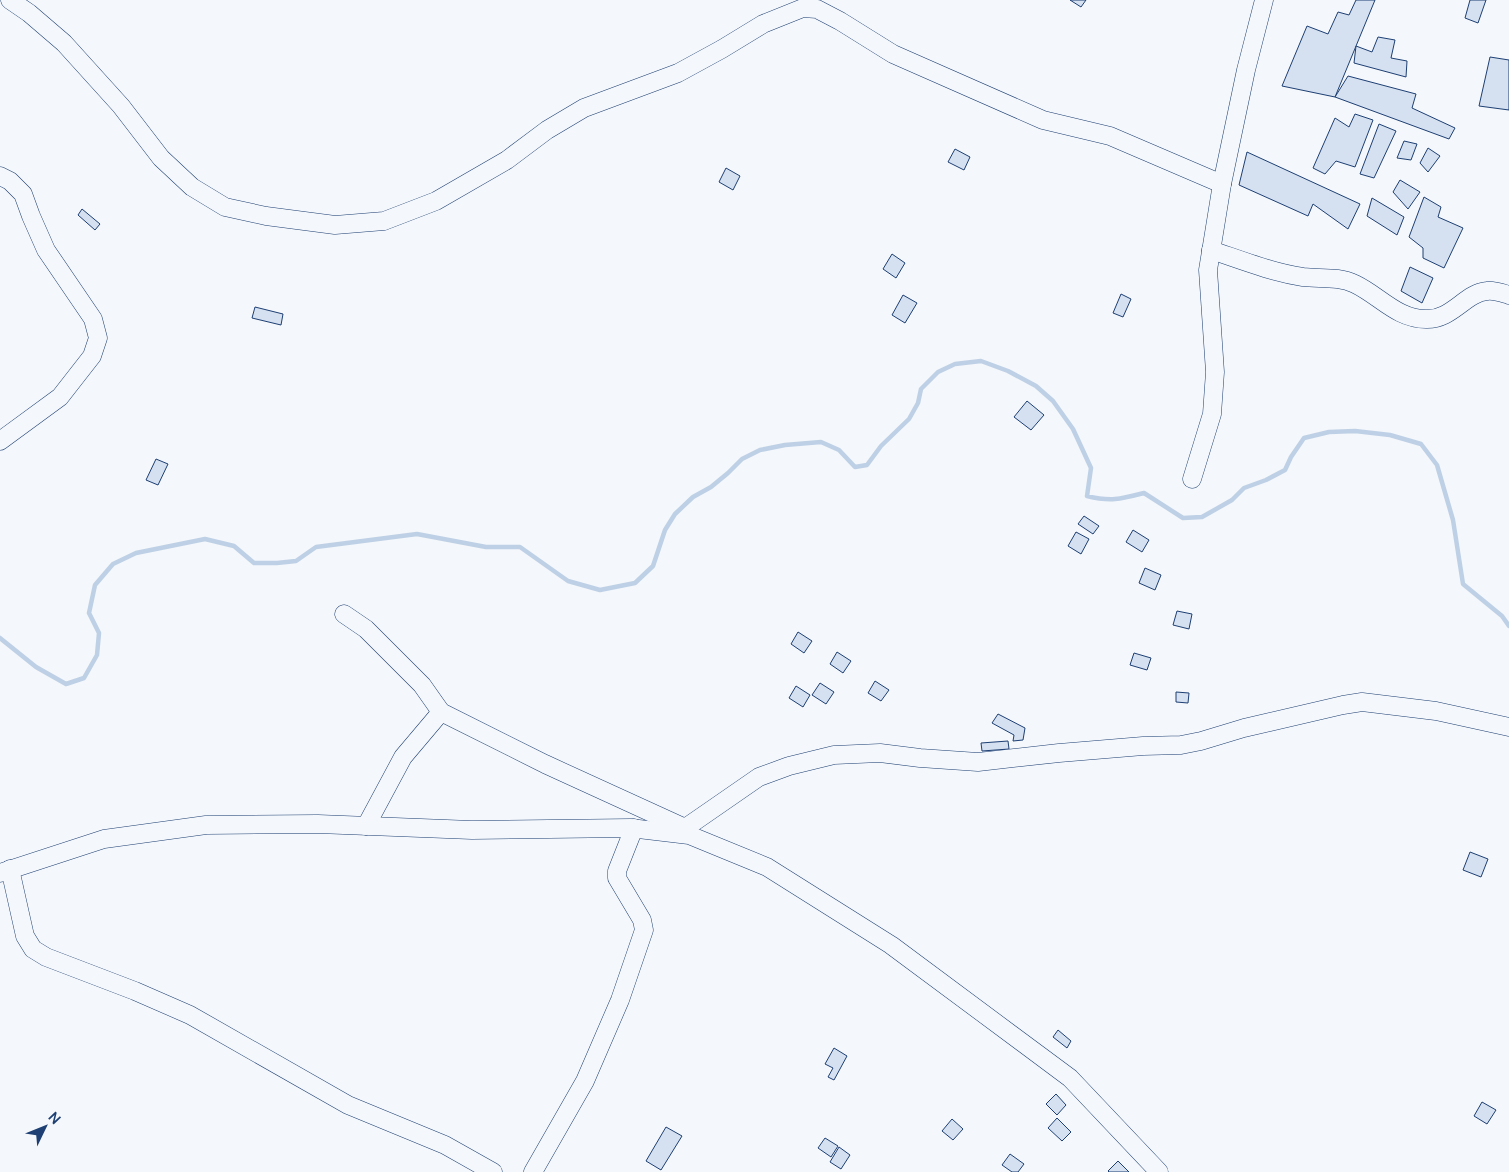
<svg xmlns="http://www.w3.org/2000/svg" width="1509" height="1172" font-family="Manrope,sans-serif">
<rect width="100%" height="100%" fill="#f4f7fb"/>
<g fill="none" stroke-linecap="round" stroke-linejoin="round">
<path stroke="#bed0e5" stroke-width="4.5" d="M0 638 36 667 66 684 84 678 97 655 99 633 89 613 95 585 113 564 136 553 205 539 234 546 254 563H277L296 561 316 547 417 534 486 547H520L568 581 600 590 635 583 653 566 665 530 675 514 693 497 711 487 728 473 742 459 760 450 785 445 821 442 839 450 855 467 867 465 881 446 909 419 918 403 921 389 938 372 955 364 981 361 1008 371 1036 386 1053 401 1073 429 1091 468 1087 496C1111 502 1121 499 1144 493L1183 518 1202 517 1232 500 1244 488 1266 480 1285 470 1291 457 1304 438 1329 432 1355 431 1390 435 1421 444 1437 465 1453 520 1463 584 1502 616 1509 626"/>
</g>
<g fill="#d5e0f0" stroke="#1d3f73">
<polygon points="1070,0 1086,0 1081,7"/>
<polygon points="1356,0 1375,0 1335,97 1282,86 1307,26 1328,34 1338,12 1349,15"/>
<polygon points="1470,0 1486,0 1478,23 1465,18"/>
<polygon points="1378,37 1395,40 1391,58 1407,61 1406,77 1354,63 1356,46 1372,52"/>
<polygon points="1490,57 1509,60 1509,110 1479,106"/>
<polygon points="1348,76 1416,94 1412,108 1455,128 1449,139 1335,97"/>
<polygon points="1355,114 1373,120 1355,167 1336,161 1325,174 1313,168 1335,118 1349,127"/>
<polygon points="1379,124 1396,131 1374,178 1360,174"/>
<polygon points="1404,141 1417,144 1411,160 1397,158"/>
<polygon points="1428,148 1440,156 1428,172 1420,163"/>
<polygon points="955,149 970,157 964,170 948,162"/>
<polygon points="1247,152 1360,204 1348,229 1313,204 1308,216 1239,185"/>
<polygon points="726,168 740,176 733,190 719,182"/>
<polygon points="1400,180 1420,192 1408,209 1393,192"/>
<polygon points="1424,197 1441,207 1438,217 1463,228 1444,268 1423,258 1423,248 1409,237"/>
<polygon points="1372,198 1404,217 1397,235 1367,216"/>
<polygon points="82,209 100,224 95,230 78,215"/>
<polygon points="892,254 905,263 896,278 883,269"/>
<polygon points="1410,267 1433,278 1422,303 1401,291"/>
<polygon points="1121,294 1131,299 1123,317 1113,313"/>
<polygon points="903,295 917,303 905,323 892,315"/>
<polygon points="255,307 283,314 281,325 252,318"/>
<polygon points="1027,401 1044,415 1031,430 1014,417"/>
<polygon points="156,459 168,464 158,485 146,480"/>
<polygon points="1084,516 1099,526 1093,534 1078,524"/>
<polygon points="1133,530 1149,540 1142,552 1126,542"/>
<polygon points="1076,532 1089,539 1081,554 1068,546"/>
<polygon points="1145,568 1161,575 1155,590 1139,583"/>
<polygon points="1177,611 1192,614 1189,629 1173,625"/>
<polygon points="798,632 812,641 804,653 791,644"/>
<polygon points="837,652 851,661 843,673 830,664"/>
<polygon points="1134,653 1151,658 1147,670 1130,665"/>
<polygon points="875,681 889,690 881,701 868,693"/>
<polygon points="820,683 834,692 826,704 812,695"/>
<polygon points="796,686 810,695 803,707 789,698"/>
<polygon points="1176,692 1189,693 1188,703 1176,702"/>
<polygon points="998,714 1025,728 1023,740 1013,741 1014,735 992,723"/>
<polygon points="1008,741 1009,749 982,751 981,743"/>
<polygon points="1470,852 1488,859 1481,877 1463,870"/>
<polygon points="1058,1030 1071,1041 1067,1048 1053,1037"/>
<polygon points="834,1048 847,1056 834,1080 828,1077 833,1068 825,1064"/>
<polygon points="1056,1094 1066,1105 1057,1115 1046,1104"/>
<polygon points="1482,1102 1496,1110 1487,1124 1474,1116"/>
<polygon points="1057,1118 1071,1132 1062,1141 1048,1128"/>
<polygon points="952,1119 963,1129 953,1140 942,1131"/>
<polygon points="666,1127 682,1136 661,1170 646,1161"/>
<polygon points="825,1138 838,1146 831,1157 818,1148"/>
<polygon points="839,1147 850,1155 841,1169 830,1162"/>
<polygon points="1010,1154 1024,1164 1018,1172 1012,1172 1002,1165"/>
<polygon points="1118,1161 1129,1172 1109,1172 1108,1171"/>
</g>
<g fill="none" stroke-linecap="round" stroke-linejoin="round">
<defs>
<g id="minor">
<polyline points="10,0 29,13 64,43 121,106 161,158 192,187 225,207 266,216 335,225 384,221 436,201 507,160 547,130 584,108 678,73 722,49 763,24 803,8 817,9 840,21 893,54 1043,120 1110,136 1222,184"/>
<polyline points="0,176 10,181 23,194 31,216 46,250 93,319 98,338 92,356 60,397 0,441"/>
<path d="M1211 250C1241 260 1271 272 1303 277 1320 279 1339 276 1355 284 1380 296 1397 319 1426 319 1452 320 1465 293 1487 291 1494 290 1502 293 1509 295"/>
<polyline points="1192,479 1212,414 1215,372 1208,270 1222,184 1246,70 1264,0"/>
<polyline points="344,614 366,629 422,685 441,712 545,764 685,828"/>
<polyline points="366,826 403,757 441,712"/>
<polyline points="678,833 759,777 789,766 834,755 880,753 920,758 978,762 1059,753 1143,746 1181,745 1201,741 1244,728 1343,705 1362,702 1436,711 1509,727"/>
<polyline points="10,869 25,936 33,949 46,957 135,991 190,1015 348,1105 445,1145 493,1172"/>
<polyline points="0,873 104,839 206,825 318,824 472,830 630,828 689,835 767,867 891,945 1070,1078 1159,1172"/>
<polyline points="533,1172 585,1081 620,1000 644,930 642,920 617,878 617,871 634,828"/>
</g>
</defs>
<use href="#minor" stroke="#1d3f73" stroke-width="19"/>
<use href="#minor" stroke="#f4f7fb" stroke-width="18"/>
</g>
<g transform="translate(45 1127) rotate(47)" stroke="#f4f7fb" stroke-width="4" paint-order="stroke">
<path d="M0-4L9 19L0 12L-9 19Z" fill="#1d3f73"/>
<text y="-8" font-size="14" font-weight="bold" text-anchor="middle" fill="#1d3f73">N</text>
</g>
</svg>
